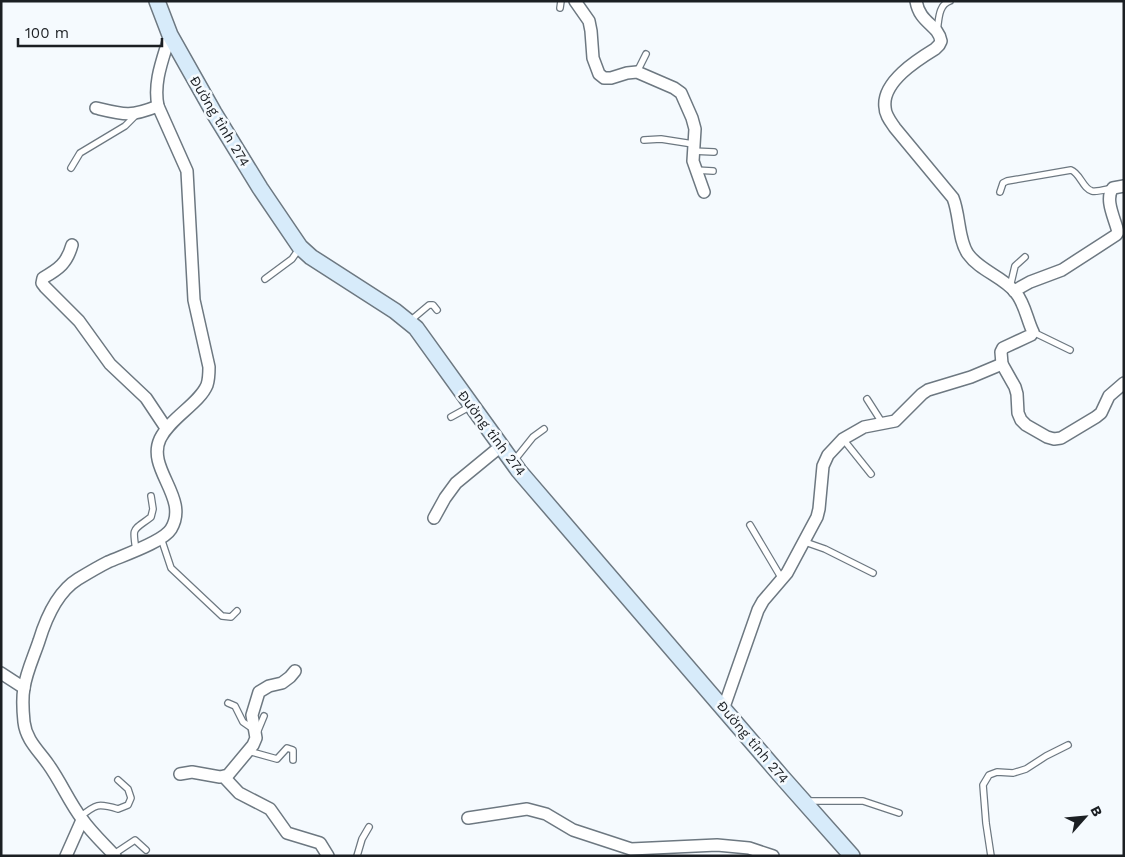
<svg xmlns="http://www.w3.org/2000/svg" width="1125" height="857" font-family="'Work Sans',sans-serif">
<rect width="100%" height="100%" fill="#f5fafe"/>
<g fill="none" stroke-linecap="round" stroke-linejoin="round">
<defs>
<g id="lane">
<polyline points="560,8 561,1"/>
<path d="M937 31C939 20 938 5 950 1"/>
<polyline points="637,72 646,54"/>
<polyline points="644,140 661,139 693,144"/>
<polyline points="692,151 714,152"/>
<polyline points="71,168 80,153 125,126 137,114"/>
<polyline points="695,170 713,171"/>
<path d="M1000 192 1003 183 1007 181 1071 170C1080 173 1083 189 1092 191 1098 192 1107 189 1113 188"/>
<polyline points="265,279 292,259 299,249"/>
<polyline points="1010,287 1015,266 1025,257"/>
<polyline points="410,321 429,305 433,305 437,310"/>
<polyline points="1033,332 1070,350"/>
<polyline points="867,399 883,424"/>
<polyline points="451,417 471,406"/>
<polyline points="843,439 871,474"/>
<polyline points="513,462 533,437 544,429"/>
<polyline points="750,525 782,579"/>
<polyline points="161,538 171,568 222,616 231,617 237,611"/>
<polyline points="805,542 825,549 873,573"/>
<path d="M136 550C132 526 133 531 151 517L153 509 151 496"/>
<polyline points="228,703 235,706 243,722 253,729"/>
<polyline points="257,733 264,716"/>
<polyline points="248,751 277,759 287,748 293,750 293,760"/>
<polyline points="806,801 863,801 899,813"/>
<path d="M80 817C96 804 98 803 118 809L128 805 131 798 128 789 118 780"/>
<polyline points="114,854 135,840 146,850"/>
<polyline points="357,856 362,839 369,827"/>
<polyline points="991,856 986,823 983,785 989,775 997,772 1013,773 1026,769 1046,756 1068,745"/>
</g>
<g id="street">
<polyline points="575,1 589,21 591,31 593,58 599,74 604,78 611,78 627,73 637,72 674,88 681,93 692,118 695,129 693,161 704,192"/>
<path d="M916 1C920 24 938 24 941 41L939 45 935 49C917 60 882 82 885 107 885 115 891 122 895 128L953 198C960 215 958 240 968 254 980 271 1004 277 1016 293 1025 304 1027 320 1033 332L1031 335 1003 348 1001 352 1002 364 1015 387 1017 394 1018 413 1021 420 1026 425 1047 437 1054 439 1061 438 1096 417 1101 413 1109 396 1124 383"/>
<path d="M96 108C125 115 130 117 158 106"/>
<path d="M72 245C67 263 59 269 43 278L42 283 45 287 79 321 110 364 146 398 166 428"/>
<path d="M1014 291 1030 282 1062 270 1116 235 1118 232C1115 219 1104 199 1113 188L1124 186"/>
<polyline points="434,518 445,498 456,483 501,446"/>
<polyline points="1,673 24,688"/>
<polyline points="724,707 758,610 763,601 787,573 817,517 819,509 823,466 828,455 843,439 864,427 895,421 922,394 928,390 971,377 1002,364"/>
<polyline points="180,774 192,772 220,777 228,775 253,745 256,738 252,715 259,692 269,686 282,683 290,677 295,671"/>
<polyline points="224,777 239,793 270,809 287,833 320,843 328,856"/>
<polyline points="468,818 527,809 546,814 573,830 631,849 717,845 749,848 773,856"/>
<polyline points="66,856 82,820"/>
<path d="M115 856C104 844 91 832 82 819 69 802 61 782 48 764 39 751 26 740 24 722 23 712 22 698 24 688 26 673 34 656 39 641 46 618 57 592 78 579 88 573 98 567 108 562 124 555 163 542 171 529 190 498 146 469 160 439 171 417 199 404 207 385 209 379 209 373 209 367L194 300 187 171 158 106C153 82 163 59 170 35"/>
</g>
<polyline id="secondary" points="157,1 170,35 214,113 260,188 300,247 311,257 395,311 416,328 519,471 782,777 852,856"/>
</defs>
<use href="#lane" stroke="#6d7881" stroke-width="8"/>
<use href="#street" stroke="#6d7881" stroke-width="14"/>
<use href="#secondary" stroke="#6d7881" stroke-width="18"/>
<use href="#lane" stroke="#fff" stroke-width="5.5"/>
<use href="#street" stroke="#fff" stroke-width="11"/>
<use href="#secondary" stroke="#d7ebfa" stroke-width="15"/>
</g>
<g text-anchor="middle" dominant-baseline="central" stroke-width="5" stroke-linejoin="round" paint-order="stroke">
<g font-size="14" fill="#1b1f23" stroke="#f5fafe">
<text transform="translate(220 121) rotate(59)">Đường tỉnh 274</text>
<text transform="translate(492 433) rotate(53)">Đường tỉnh 274</text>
<text transform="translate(753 742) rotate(50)">Đường tỉnh 274</text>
</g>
</g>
<rect width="1125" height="857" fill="none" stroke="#1b1f23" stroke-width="5"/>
<g transform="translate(1085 817) rotate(63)" stroke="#f5fafe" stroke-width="4" paint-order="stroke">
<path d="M0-4L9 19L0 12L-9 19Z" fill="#1b1f23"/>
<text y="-8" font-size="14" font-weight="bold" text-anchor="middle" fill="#1b1f23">B</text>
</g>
<path d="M18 38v8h144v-8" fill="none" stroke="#1b1f23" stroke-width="2.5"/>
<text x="25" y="38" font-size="15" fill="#1b1f23" stroke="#f5fafe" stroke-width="4" paint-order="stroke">100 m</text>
</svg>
